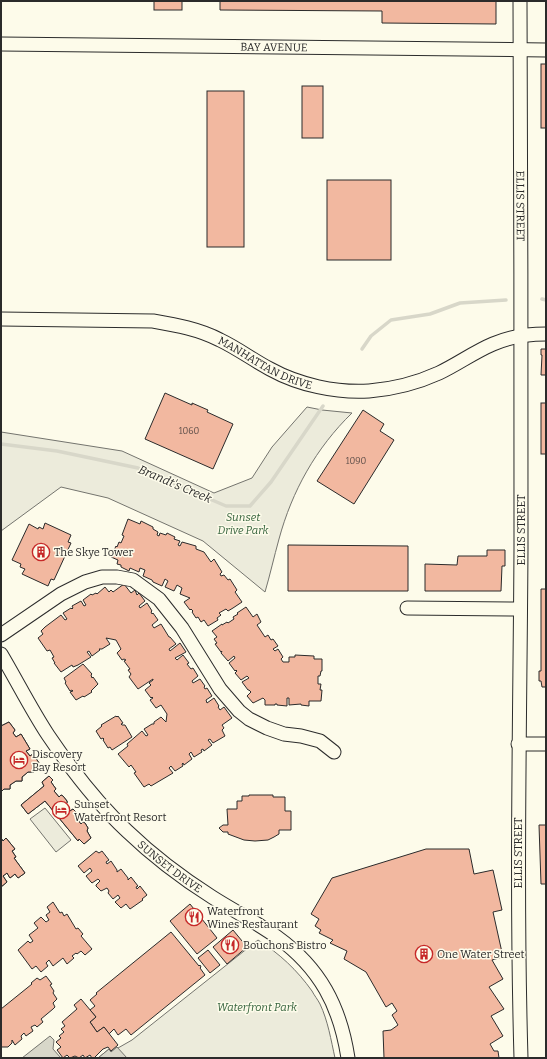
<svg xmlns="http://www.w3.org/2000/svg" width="547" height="1059" font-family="Bitter,serif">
<rect width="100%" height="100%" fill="#fdfbea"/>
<g fill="#ecebdb" stroke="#74746e">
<path d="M307 407 322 410 352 413C316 448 292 491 279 539 274 557 270 575 265 592L203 541 108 498 61 487 1 531V432L122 451 214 493 252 478 272 447Z"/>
<polygon points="45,808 71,840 56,852 30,819"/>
<path d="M258 940C280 954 297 970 312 991 314 995 318 1000 320 1004 328 1021 331 1040 335 1058H98L109 1049 111 1052 132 1040Z"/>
</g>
<g fill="#d8d7c9" stroke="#74746e">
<polygon points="50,1036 54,1040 53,1049 61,1058 22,1058"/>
<polygon points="117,1047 127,1058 98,1058 109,1049 111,1052"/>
</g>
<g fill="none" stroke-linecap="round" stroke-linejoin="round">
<g stroke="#d8d7c9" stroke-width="3.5">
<polyline points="542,299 546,300"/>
<polyline points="362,349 371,336 391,320 430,314 460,303 506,300"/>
<polyline points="1,444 57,451 138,468 226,506 250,506 271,482 323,406"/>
</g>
</g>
<g fill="#f2b8a0" stroke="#2b2b2b">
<rect x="154" y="1" width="28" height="9"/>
<polygon points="220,1 496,1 496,24 382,23 382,11 220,10"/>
<rect x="541" y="64" width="5" height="64"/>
<rect x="302" y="86" width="21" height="52"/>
<rect x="207" y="91" width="37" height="156"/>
<rect x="327" y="180" width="64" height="80"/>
<polygon points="541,349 546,349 546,375 541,375 542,355 541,355"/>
<polygon points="165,393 192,405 192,403 208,410 207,412 233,424 213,469 145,439"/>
<rect x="541" y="403" width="5" height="51"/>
<polygon points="363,410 384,424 380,431 394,440 354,504 317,481"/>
<polygon points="128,519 140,524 141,521 153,527 153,529 158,532 157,535 159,536 160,533 166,535 167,533 175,537 174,539 180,541 178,545 180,546 182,542 196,546 196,549 204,552 211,562 214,559 222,572 220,574 221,576 224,575 228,580 230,579 237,590 235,592 242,602 233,608 228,611 226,609 219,613 221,615 217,618 218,620 208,626 204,620 201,622 198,617 196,618 192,612 193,611 191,609 190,610 184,602 190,598 180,594 182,588 177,585 174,591 165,587 168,581 165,579 162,586 153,582 152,580 143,576 145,570 140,568 139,572 130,568 129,571 121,567 121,565 117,564 118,560 111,557 116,546 117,547 119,542 121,543 124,536 122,535"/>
<polygon points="45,523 71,535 68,542 71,543 54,580 51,579 48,586 22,574 25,569 20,567 21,564 12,560 29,524 38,529 39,527 43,529"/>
<polygon points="288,545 408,546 408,591 288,591"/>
<polygon points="487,550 505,550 505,566 502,566 501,591 425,591 425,564 457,565 458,556 487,556"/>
<polygon points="124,584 131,593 135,590 137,595 139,593 145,601 139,606 140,608 147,603 152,611 151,612 152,614 153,613 158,620 152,625 154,628 161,624 169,637 170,637 176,644 169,649 170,651 180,643 186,652 175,658 177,660 183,655 189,663 187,664 191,669 193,668 198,676 192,681 193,683 200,679 205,686 204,687 205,689 207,688 212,696 206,700 207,703 214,698 219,706 218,707 220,710 224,707 232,718 222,725 224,728 222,730 225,736 213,743 210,739 208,740 212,745 204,751 203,749 201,750 202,752 194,757 191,752 189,754 192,759 184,765 183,763 182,764 183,766 175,771 171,766 169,768 173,773 151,786 149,784 144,787 134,773 136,772 131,765 129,767 118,754 128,746 127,744 142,731 146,736 148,735 144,729 152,724 154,724 154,722 161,717 166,722 167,714 161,705 156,708 150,700 153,698 152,697 151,698 145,690 151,685 149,683 153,680 153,679 138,689 129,677 131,674 128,670 130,669 124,661 126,660 124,659 122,660 117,653 121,649 116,640 106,638 110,644 102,649 99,649 100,650 92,656 89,651 87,652 91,657 78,665 73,667 72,665 61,672 54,663 55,663 52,658 54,657 50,650 47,651 38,638 43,634 41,631 45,627 61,615 65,620 67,619 63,613 71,608 72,609 73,608 72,606 81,601 84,606 86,605 83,600 91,594 92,595 96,593 97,594 105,587 109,592 111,590 113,592"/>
<polygon points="541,589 546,589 546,687 542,687 541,681 539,681 539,671 541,671"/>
<polygon points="246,607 253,617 257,614 261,622 257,625 265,637 268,635 271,640 273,639 278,646 273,649 275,651 278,649 283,657 281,659 283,662 289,662 289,657 295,657 295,655 314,656 314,659 322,659 322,671 321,671 320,676 318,676 318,684 321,684 320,690 322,690 321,701 309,701 309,706 301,705 301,704 289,705 289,698 287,698 287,706 277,705 277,704 275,704 275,705 265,705 265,700 263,698 253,703 247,696 251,692 249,690 248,690 242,682 249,678 247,676 241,680 235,673 237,671 236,670 235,671 229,663 235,658 234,656 228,661 221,653 222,651 221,652 215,644 217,643 214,639 217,637 212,631 222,624 222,625 227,622 228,623 234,619 233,617 238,614 237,613"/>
<polygon points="83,664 92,674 91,675 92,678 93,677 98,684 91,691 92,692 84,697 83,696 76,700 70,692 73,691 72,690 70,691 65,683 66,682 64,678"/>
<polygon points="116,716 117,717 118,716 123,723 121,724 122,725 125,725 132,737 112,750 110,747 108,748 103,740 104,739 103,738 101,739 96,731 102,726 101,725"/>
<polygon points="9,722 15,730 13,733 16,737 21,734 30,749 26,751 30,756 33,754 39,763 34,767 34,772 28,772 22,777 22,781 16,781 10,785 10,789 4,789 1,792 1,726"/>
<polygon points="9,722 15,730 13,733 16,737 21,734 30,749 26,751 30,756 33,754 39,763 34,767 34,772 28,772 22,777 22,781 16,781 10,785 10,789 4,789 1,792 1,726"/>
<polygon points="49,776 53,780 51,782 56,789 54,791 59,797 61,795 63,796 67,801 67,803 65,805 70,811 73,809 79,815 79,817 77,819 81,824 83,822 85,823 88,828 87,831 91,838 84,844 79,839 78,841 45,801 28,814 21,805 44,786 42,782"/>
<polygon points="49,776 53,780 51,782 56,789 54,791 59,797 61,795 63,796 67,801 67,803 65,805 70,811 73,809 79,815 79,817 77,819 81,824 83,822 85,823 88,828 87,831 91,838 84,844 79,839 78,841 45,801 28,814 21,805 44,786 42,782"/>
<polygon points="249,795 273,795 273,797 285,797 285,811 291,811 291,830 279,830 279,834 274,837 268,840 255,841 244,840 228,834 228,832 223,832 219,828 223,825 228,825 227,809 237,809 237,801 242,801 242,796 249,796"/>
<polygon points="539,825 546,825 546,884 541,884"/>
<polygon points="1,838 3,841 6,838 15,849 12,851 16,857 14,858 25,873 18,878 15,874 10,878 7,873 3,876 7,882 1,887"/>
<polygon points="1,838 3,841 6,838 15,849 12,851 16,857 14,858 25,873 18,878 15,874 10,878 7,873 3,876 7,882 1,887"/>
<polygon points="426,849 469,849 474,874 493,870 502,910 493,912 503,957 492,960 503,979 489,987 504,1009 491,1016 503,1036 490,1044 494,1051 498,1051 499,1058 384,1058 383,1031 391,1030 398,1025 392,1015 397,1011 392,1003 386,1007 366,972 344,959 347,951 330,943 333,940 319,933 321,930 315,926 319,919 311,914 332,878"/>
<polygon points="96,851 99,853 102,851 109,860 106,862 107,864 111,861 117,870 117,872 121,869 128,878 128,880 131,877 138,886 136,887 137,889 140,886 147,895 142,899 143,900 130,909 126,904 121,908 115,902 120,898 118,895 113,899 108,893 109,891 107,888 101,891 96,886 96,885 100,881 98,879 92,883 91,882 86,876 92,871 90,868 84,873 78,866"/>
<polygon points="53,902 60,913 62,912 64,916 67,914 76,929 78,928 83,934 81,936 92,949 85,955 81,951 77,954 76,953 72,956 74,958 67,964 63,958 53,966 49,960 46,963 48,966 41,972 36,966 32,969 18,950 28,941 30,943 33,941 29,935 38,928 34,923 41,917 46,922 49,920 46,915 50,912 47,907"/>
<polygon points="190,904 217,938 197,954 170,921"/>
<polygon points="233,930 247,947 227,964 213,947"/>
<polygon points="171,932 199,966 200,965 201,967 200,968 205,975 131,1035 126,1029 118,1035 114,1029 109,1034 104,1027 97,1032 90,1022 96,1017 90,1010 95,1006 90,1000 97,994 96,993"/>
<polygon points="208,950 220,965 210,973 198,958"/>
<polygon points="46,976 52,984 50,985 54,991 53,993 57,999 53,1003 55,1007 53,1009 41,1019 43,1022 37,1027 35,1025 31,1027 33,1031 26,1036 24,1033 21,1036 22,1039 15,1045 12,1040 12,1043 8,1047 1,1047 1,1009 32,984 31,983 37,978 40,980"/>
<polygon points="81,999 96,1017 90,1022 97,1032 104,1027 118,1045 111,1051 108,1047 103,1049 94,1058 92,1058 90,1055 85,1058 83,1055 79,1058 75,1056 70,1058 67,1055 63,1058 57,1050 61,1047 56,1042 61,1038 59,1036 64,1032 61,1029 65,1026 62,1022 77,1009 74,1005"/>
</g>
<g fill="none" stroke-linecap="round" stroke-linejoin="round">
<defs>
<g id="minor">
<path id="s1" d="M520 1C520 183 522 366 521 548 520 718 516 888 521 1058"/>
<path id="s2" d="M1 44 546 50"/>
<path id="s3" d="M1 319 153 321C176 325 199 329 220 340 237 348 253 360 270 369 299 385 336 393 369 391 394 389 417 383 439 373 458 364 474 352 493 344 509 337 529 334 546 334"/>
<polyline points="407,608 520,609"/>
<polyline points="1,635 61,594 85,582 102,577 117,577 133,580 159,599 182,628 220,689 239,711 249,719 267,728 284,734 301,736 320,741 334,752"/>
<path id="s4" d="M1 654C17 681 31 709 48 735 71 769 97 803 127 831 153 856 182 878 212 897 234 911 256 922 277 937 320 968 340 1006 348 1058"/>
<polyline points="518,744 546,744"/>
</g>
</defs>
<use href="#minor" stroke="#2b2b2b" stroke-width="15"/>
<use href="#minor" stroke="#fdfbea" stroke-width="13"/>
</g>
<defs>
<symbol id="building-ring" viewBox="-11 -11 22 22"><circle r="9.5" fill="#fdfbea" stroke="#c62828" stroke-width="1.5"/><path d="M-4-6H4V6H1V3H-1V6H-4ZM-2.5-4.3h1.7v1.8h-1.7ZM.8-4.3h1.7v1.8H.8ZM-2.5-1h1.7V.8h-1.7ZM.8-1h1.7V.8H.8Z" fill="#c62828"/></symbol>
<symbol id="hotel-ring" viewBox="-11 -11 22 22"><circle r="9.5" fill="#fdfbea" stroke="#c62828" stroke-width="1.5"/><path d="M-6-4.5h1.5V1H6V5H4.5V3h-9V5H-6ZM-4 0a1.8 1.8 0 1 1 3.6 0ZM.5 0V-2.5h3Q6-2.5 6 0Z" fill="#c62828"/></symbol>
<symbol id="restaurant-ring" viewBox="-11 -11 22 22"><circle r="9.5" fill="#fdfbea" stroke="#c62828" stroke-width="1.5"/><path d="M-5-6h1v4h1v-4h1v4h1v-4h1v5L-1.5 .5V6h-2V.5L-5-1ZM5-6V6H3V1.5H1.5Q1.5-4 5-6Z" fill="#c62828"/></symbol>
</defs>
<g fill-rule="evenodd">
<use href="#building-ring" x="31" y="542" width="20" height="20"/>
<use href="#hotel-ring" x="9" y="750" width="20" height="20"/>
<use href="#hotel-ring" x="51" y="800" width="20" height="20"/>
<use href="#restaurant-ring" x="184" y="907" width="20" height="20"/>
<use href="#restaurant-ring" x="220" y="935" width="20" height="20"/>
<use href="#building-ring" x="414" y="944" width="20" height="20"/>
</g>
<g text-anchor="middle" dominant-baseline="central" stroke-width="3" stroke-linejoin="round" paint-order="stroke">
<g font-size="9" fill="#5d4e48">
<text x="189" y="431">1060</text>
<text x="356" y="461">1090</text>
</g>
<g font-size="11" fill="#2b2b2b" stroke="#fdfbea">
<text stroke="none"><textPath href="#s2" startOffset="273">BAY AVENUE</textPath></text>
<text stroke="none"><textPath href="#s1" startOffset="205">ELLIS STREET</textPath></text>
<text stroke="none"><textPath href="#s3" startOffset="273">MANHATTAN DRIVE</textPath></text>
<text transform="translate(521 530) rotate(-90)">ELLIS STREET</text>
<text transform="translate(518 853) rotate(-90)">ELLIS STREET</text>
<text stroke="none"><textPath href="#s4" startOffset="274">SUNSET DRIVE</textPath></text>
</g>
<g font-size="11" font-style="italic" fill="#34623c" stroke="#fdfbea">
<text x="243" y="517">Sunset<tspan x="243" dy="13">Drive Park</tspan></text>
<text x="257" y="1007">Waterfront Park</text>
</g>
<g font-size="11" fill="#2b2b2b" stroke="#fdfbea" text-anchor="start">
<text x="54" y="552">The Skye Tower</text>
<text x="32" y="754">Discovery<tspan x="32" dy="13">Bay Resort</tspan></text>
<text x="74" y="804">Sunset<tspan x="74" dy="13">Waterfront Resort</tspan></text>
<text x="207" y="911">Waterfront<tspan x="207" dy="13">Wines Restaurant</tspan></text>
<text x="243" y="945">Bouchons Bistro</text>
<text x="437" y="954">One Water Street</text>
</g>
<g font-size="12" font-style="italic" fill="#2b2b2b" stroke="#fdfbea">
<text transform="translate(175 484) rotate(23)">Brandt's Creek</text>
</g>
</g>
<rect width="547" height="1059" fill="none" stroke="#2b2b2b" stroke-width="4"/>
</svg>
